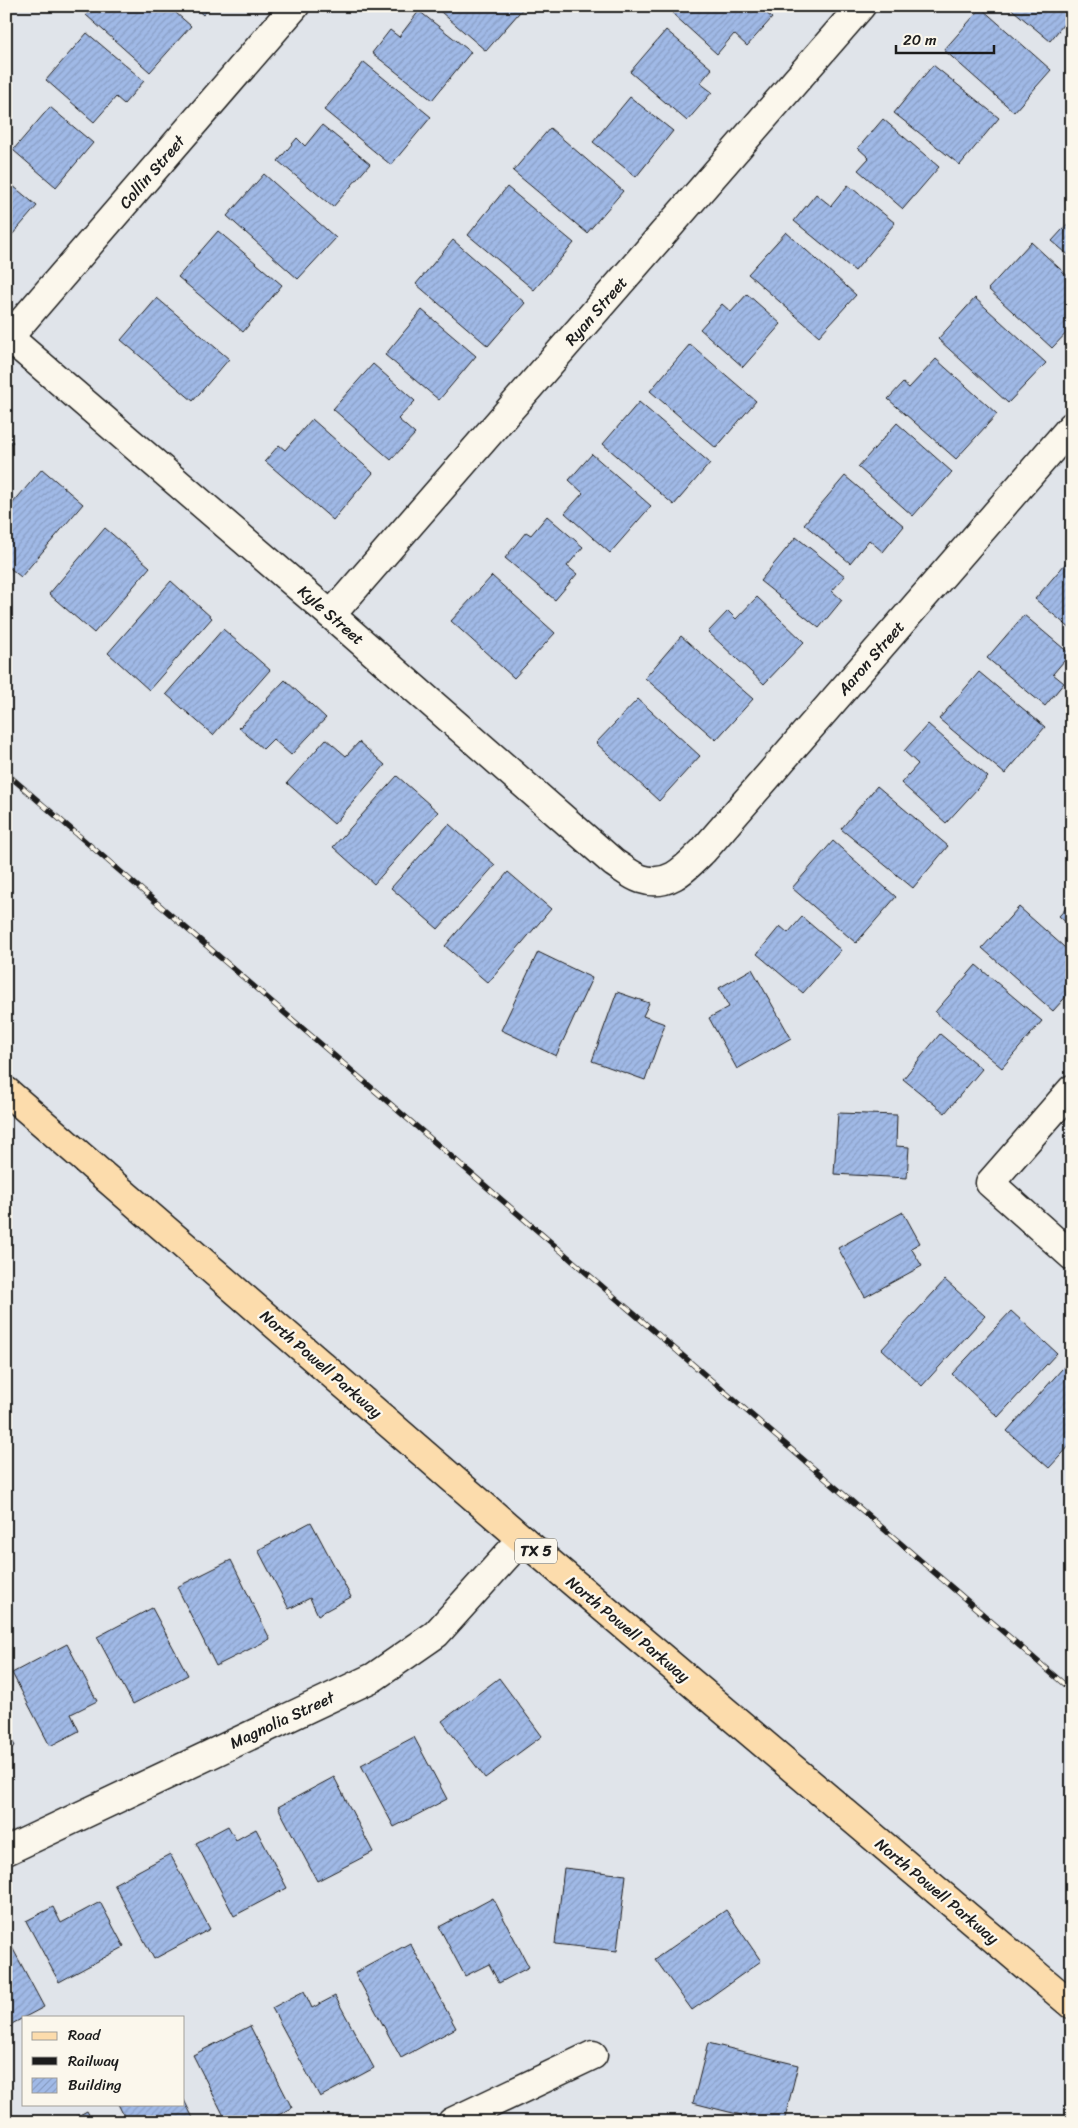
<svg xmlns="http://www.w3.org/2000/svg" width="1078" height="2128" font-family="Sriracha,sans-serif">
<defs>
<pattern id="building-hatch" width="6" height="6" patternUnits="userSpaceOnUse" patternTransform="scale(1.25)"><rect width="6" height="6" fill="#a0b9e6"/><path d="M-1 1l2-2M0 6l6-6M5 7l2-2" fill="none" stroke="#899ec5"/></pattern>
</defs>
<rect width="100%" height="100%" fill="#e0e4ea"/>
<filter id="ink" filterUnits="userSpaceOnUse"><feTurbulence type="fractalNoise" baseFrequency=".02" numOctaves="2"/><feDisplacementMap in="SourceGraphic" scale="10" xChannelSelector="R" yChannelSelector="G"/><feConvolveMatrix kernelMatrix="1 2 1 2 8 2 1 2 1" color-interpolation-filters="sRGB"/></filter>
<g filter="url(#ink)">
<g fill="url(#building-hatch)" stroke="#1c1c1c">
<polygon points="93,6 168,6 191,26 150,72 86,15"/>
<polygon points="193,6 211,6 203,15"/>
<polygon points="434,6 525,6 486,51"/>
<polygon points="680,6 758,6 772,18 747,46 734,34 717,54 673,14"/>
<polygon points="1008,6 1072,6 1072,14 1050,41"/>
<polygon points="981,8 1051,70 1014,112 944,50"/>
<polygon points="419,11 471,52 432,100 372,53 390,30 399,37"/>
<polygon points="666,30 712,69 700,83 712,92 687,121 630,72"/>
<polygon points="87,33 144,81 124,104 116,97 94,122 46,80"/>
<polygon points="364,62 431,117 391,165 324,110"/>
<polygon points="933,65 999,118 960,165 894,113"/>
<polygon points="630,97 673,131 636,177 593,142"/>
<polygon points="50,107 93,143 56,187 13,150"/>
<polygon points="883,119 939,167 903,209 858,170 869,158 858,148"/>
<polygon points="322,125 370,164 333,207 278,161 297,138 305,146"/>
<polygon points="550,128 623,191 587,233 513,171"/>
<polygon points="264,174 336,238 298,279 227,216"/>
<polygon points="6,180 37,206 6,242"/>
<polygon points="848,185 895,223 855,271 794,221 816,194 831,206"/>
<polygon points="507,187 574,243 534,290 468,235"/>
<polygon points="1072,219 1072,258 1052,241"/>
<polygon points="218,231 282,285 243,332 178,277"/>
<polygon points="786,232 856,295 819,336 748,274"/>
<polygon points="453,240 525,303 488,346 416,284"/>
<polygon points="1031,242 1072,280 1072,327 1052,348 988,289"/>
<polygon points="747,294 781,324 743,367 700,329 722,304 731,312"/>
<polygon points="157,298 229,359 193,401 121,340"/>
<polygon points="975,298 1046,363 1008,403 938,339"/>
<polygon points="422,310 476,356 439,400 385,355"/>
<polygon points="690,344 756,401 716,448 650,391"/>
<polygon points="936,359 997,414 956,459 888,399 903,383 909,388"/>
<polygon points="373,364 415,401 398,419 415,434 391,460 333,409"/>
<polygon points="639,402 710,463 674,505 603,444"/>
<polygon points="312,419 373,473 333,520 265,461 279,445 285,450"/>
<polygon points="897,423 952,472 913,516 858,467"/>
<polygon points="6,436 13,442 6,449"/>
<polygon points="592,454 651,506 610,553 565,513 583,493 569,480"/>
<polygon points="42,469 83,504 21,577 6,565 6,511"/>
<polygon points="845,476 904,526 883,552 869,540 850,563 804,524"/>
<polygon points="547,516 583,547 567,566 577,574 555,600 505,558 526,532 531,535"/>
<polygon points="105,528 150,567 94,633 49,594"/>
<polygon points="796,537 845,576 832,591 842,600 819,628 760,581"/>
<polygon points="1071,557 1072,558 1072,630 1035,599"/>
<polygon points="492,576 555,633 514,678 451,621"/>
<polygon points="171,581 212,618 149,690 108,653"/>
<polygon points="757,597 804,642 764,684 708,632 728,611 736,619"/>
<polygon points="1024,615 1070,654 1053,674 1064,683 1045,706 987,658"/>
<polygon points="223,629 270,670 213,735 166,694"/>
<polygon points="681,636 753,699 716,740 645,678"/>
<polygon points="979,672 1045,727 1005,774 939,719"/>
<polygon points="285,680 326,718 291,755 273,739 263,749 239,728"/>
<polygon points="638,699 700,756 659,801 596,743"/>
<polygon points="928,724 988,777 946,823 901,783 918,764 904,751"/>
<polygon points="326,739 346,756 359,742 385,765 334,824 287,783"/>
<polygon points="397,776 438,812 374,884 333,847"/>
<polygon points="877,786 948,846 913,888 841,829"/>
<polygon points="449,824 495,865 438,929 391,888"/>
<polygon points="833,841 896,897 856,943 792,888"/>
<polygon points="508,872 551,909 488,983 445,946"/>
<polygon points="1072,902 1072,928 1059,916"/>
<polygon points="1019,907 1072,954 1072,990 1053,1011 982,948"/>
<polygon points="802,917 841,950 803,993 757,954 780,926 788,933"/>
<polygon points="538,952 592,978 556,1056 501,1030"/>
<polygon points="976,965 1042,1021 1002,1068 935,1012"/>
<polygon points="752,969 791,1038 737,1069 709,1018 729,1007 719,988"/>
<polygon points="617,992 649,1003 643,1016 665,1024 645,1080 592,1061"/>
<polygon points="940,1034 982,1069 945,1113 903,1079"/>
<polygon points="838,1113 897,1115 896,1146 909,1147 907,1178 834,1174"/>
<polygon points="903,1212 920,1243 911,1248 922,1266 865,1297 838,1248"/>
<polygon points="945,1280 985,1316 922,1386 882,1349"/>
<polygon points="1011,1311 1057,1353 998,1417 952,1374"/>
<polygon points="1070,1360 1072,1443 1049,1468 1007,1431"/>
<polygon points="311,1522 351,1597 318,1615 310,1598 289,1609 258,1550"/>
<polygon points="231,1560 270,1639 216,1666 177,1587"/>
<polygon points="152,1608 188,1675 133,1704 97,1637"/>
<polygon points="67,1644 97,1701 71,1714 79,1731 50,1746 12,1673"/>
<polygon points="499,1678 542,1736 485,1778 442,1721"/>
<polygon points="6,1729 15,1746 6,1750"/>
<polygon points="414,1737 447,1799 394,1827 361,1765"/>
<polygon points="334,1777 373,1852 317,1881 278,1807"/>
<polygon points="228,1826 236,1840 256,1829 287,1888 234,1916 196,1843"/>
<polygon points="170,1854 210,1929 154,1959 114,1884"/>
<polygon points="564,1868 626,1875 617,1951 555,1944"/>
<polygon points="493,1898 529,1967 499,1983 489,1964 465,1976 439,1927"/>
<polygon points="100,1902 124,1947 59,1982 26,1921 53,1907 61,1923"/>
<polygon points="726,1910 761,1961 692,2010 655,1959"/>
<polygon points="6,1936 44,2007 6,2027"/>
<polygon points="410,1943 456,2028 401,2058 355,1973"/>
<polygon points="304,1991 312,2008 335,1996 374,2068 320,2097 272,2008"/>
<polygon points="250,2026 292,2108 265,2122 227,2122 193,2055"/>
<polygon points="708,2043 798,2065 784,2122 769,2122 693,2103"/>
<polygon points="184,2100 195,2122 127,2122 118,2104 184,2104"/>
<polygon points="87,2111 93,2122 67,2122"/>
</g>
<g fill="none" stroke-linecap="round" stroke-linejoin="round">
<defs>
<g id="minor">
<path d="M6 335 331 615 614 863C622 868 632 876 641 879 668 888 685 869 703 851L1072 426"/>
<polyline points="9,337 295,6"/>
<polyline points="331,615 861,6"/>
<polyline points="1072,1089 990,1183 1072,1256"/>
<polyline points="6,1851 374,1677 436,1634 522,1539"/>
<polyline points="452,2122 593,2055"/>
</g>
<polyline id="major" points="6,1091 522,1539 1072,2005"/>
</defs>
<use href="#minor" stroke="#1c1c1c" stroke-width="31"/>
<use href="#major" stroke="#1c1c1c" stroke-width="31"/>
<use href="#minor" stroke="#fbf7ec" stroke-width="28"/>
<use href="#major" stroke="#fcdcac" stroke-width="28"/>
<defs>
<polyline id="rail" points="6,773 1072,1691"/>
</defs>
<use href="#rail" stroke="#1c1c1c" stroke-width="5.5"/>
<use href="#rail" stroke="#fbf7ec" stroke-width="4" stroke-dasharray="11" stroke-linecap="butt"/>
</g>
</g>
<g text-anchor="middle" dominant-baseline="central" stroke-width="4.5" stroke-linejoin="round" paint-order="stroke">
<rect fill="#fbf7ec" stroke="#5f5e5a" stroke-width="1" x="515" y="1538.5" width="42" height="25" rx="4"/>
<g font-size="15" font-weight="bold" fill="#1c1c1c">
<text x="536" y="1551">TX 5</text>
</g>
<g font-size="16" fill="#1c1c1c" stroke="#fbf7ec">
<text transform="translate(152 172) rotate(-49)">Collin Street</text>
<text transform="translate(596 311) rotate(-49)">Ryan Street</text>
<text transform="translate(331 615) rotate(41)">Kyle Street</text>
<text transform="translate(871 658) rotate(-49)">Aaron Street</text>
<text transform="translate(321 1364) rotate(41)">North Powell Parkway</text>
<text transform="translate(628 1629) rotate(40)">North Powell Parkway</text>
<text transform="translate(282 1720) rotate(-25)">Magnolia Street</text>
<text transform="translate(937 1891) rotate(40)">North Powell Parkway</text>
</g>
</g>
<rect width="1078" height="2128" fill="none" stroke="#fbf7ec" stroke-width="25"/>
<rect x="12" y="12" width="1053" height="2103" fill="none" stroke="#1c1c1c" stroke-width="2" filter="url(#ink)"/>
<rect x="22" y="2016" width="162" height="90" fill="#fbf7ec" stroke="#a29f99"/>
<rect x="32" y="2032" width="25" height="8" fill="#fcdcac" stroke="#a29f99"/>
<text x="68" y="2040" font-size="15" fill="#1c1c1c">Road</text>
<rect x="32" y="2057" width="25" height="8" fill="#1c1c1c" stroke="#a29f99"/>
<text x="68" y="2066" font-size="15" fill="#1c1c1c">Railway</text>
<rect x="32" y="2078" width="25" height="15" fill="url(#building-hatch)" stroke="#a29f99"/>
<text x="68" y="2090" font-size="15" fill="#1c1c1c">Building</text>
<path d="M896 45v8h98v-8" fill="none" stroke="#1c1c1c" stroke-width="2.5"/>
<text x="903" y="45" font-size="15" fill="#1c1c1c" stroke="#fbf7ec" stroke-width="4" paint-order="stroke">20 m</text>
</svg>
